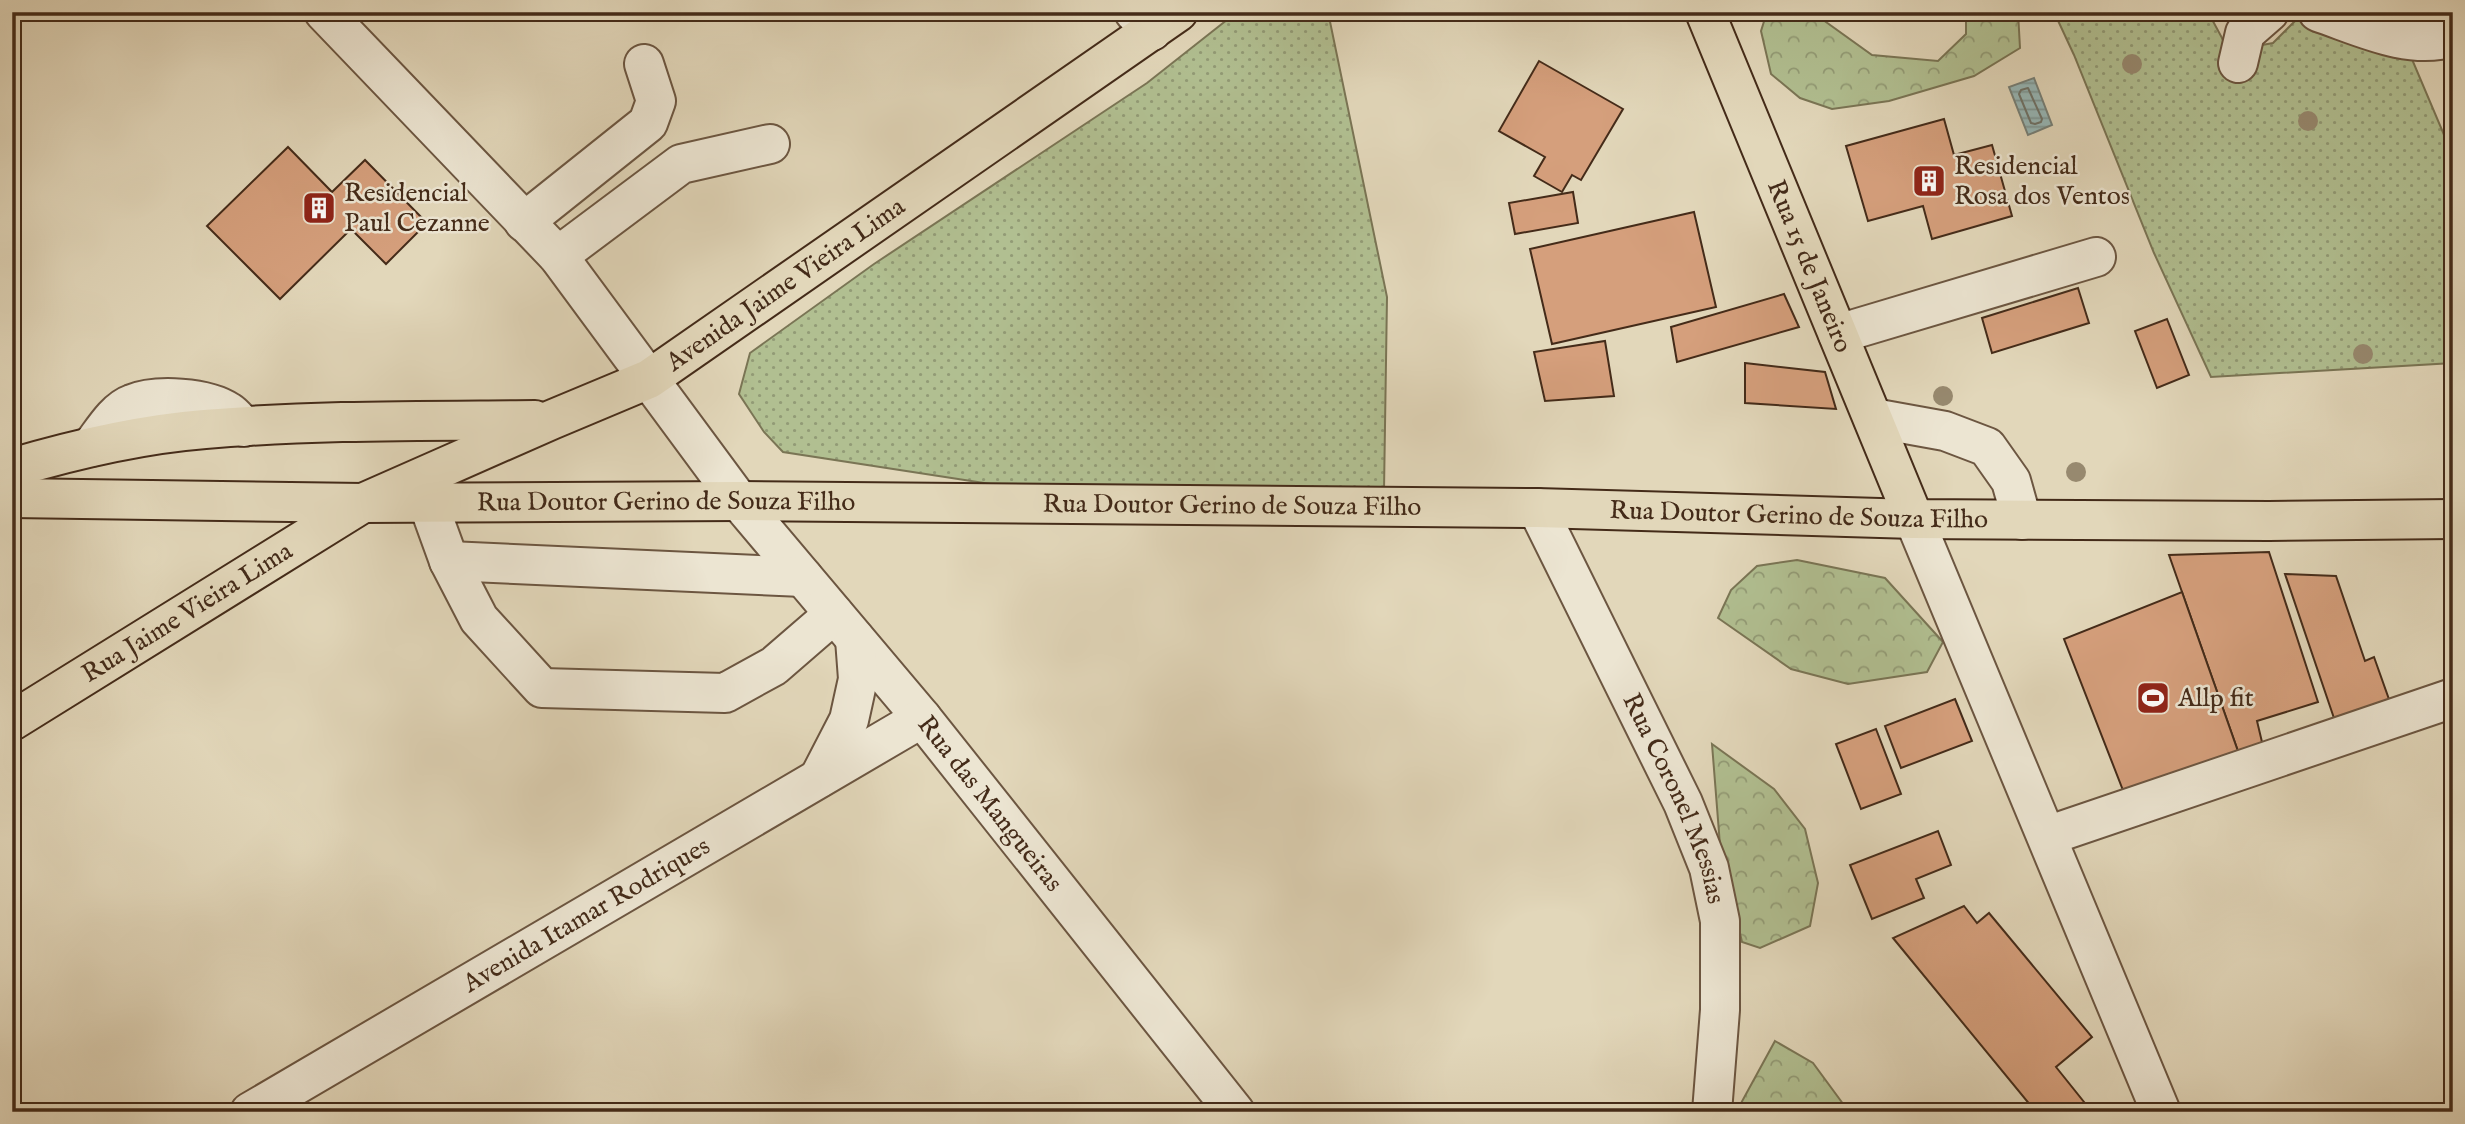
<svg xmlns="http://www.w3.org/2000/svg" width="2465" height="1124" font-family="'IM FELL English',serif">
<defs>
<pattern id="grass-dots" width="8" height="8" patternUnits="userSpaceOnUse" patternTransform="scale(1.75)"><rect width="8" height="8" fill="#b1bf91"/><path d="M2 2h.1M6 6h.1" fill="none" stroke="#929b76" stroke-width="1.8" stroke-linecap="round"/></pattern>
<pattern id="forest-crowns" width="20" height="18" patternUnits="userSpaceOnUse" patternTransform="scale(1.75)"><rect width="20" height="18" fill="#b1bf91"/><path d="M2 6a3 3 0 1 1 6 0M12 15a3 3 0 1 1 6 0" fill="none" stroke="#929b76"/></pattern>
<pattern id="water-rules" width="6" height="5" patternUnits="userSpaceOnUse" patternTransform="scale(1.75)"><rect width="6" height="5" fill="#97b8b8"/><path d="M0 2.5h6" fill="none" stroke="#7d9695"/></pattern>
</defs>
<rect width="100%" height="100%" fill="#e2d7ba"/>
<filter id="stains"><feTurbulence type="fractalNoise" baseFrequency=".00286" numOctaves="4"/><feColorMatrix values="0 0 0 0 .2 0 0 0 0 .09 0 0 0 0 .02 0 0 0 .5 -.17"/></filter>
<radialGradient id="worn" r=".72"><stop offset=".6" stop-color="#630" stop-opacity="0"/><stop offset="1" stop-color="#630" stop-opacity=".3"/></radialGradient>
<g fill="url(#grass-dots)" stroke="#7a7555" stroke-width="2">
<polygon points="1237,12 1328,12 1387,297 1384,490 1010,487 783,452 764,432 739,394 750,353 874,264 1147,83"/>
<polygon points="2054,12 2208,12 2229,51 2273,43 2304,12 2392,12 2453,156 2453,363 2211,377 2154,253 2074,55"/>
</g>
<g fill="url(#forest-crowns)" stroke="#7a7555" stroke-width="2">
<polygon points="1767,12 1812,12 1872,55 1938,61 1966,34 1966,12 2018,12 2020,48 1974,76 1889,101 1832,109 1800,98 1771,74 1761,31"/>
<polygon points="1797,560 1885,578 1943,642 1927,672 1848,684 1791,669 1718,618 1731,590 1757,566"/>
<polygon points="1712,744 1774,789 1805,829 1818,883 1810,926 1760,948 1742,942 1720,845"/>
<polygon points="1775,1041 1813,1063 1849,1112 1739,1112 1740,1105"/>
</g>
<polygon fill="url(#water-rules)" stroke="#768078" stroke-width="2" points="2034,78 2052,125 2028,135 2009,87"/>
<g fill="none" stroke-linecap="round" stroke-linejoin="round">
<polygon stroke="#6e7268" stroke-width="2" points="2028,88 2042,119 2041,122 2035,124 2031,123 2019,94 2021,90"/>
</g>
<g fill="#d59f7c" stroke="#442b19" stroke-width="2">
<polygon points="1539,61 1623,109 1581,180 1572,175 1562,192 1534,176 1545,157 1499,131"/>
<polygon points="1944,119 1954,155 1992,145 2012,216 1932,239 1923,206 1868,221 1846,146"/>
<polygon points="288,147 332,192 365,160 427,223 386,264 351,229 280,299 207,226"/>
<polygon points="1573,192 1578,223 1515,234 1509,203"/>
<polygon points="1694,212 1716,307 1552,344 1530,249"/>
<polygon points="2078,288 2089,323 1992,353 1982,318"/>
<polygon points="1784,294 1799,327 1677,362 1671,327"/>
<polygon points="2167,319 2189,375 2157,388 2135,331"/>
<polygon points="1605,341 1614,396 1545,401 1534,352"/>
<polygon points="1745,363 1825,372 1836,409 1745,403"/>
<polygon points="2269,552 2318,702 2257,721 2262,742 2240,757 2169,555"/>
<polygon points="2285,574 2336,576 2365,661 2374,657 2391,705 2336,724"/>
<polygon points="2182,592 2240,757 2126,798 2064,639"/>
<polygon points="1955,699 1972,741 1901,768 1885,726"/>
<polygon points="1876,729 1901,794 1861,809 1836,744"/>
<polygon points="1938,831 1951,865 1916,879 1924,898 1872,919 1850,865"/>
<polygon points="1964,906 1977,923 1989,913 2092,1037 2056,1067 2092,1112 2036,1112 1893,938"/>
</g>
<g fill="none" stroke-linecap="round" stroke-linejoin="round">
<defs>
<g id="minor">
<path id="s1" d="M324 12 558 256 739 501 922 718 1235 1112"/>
<polyline points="1134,12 1152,31"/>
<path d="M2318 12C2360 26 2409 51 2453 37"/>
<polyline points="2238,63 2245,33 2269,12"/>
<polyline points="524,222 648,123 656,101 644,64"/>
<polyline points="558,256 681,164 770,144"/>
<polyline points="1838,334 2096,257"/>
<polyline points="1873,418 1945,431 1987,447 2011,481 2022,520"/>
<path d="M91 447C102 433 115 410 132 404 156 394 207 397 229 412 234 415 239 422 244 427"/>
<polyline points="428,503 449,561 479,619 542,688 725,693 774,666 834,614"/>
<path id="s2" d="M1537 508 1683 803 1709 868 1720 921V1010L1712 1112"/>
<polyline points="1914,519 2161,1112"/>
<polyline points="449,561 803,577"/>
<polyline points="819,778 849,720 858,679 855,639"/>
<polyline points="2047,836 2453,698"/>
<path id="s3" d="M250 1112 922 718"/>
</g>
<g id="major">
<path id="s4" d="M1705 12 1914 519"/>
<path d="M12 468C73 450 141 434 205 429 314 420 425 421 535 420"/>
<path id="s5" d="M12 498 363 503 739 501 1537 508 1914 519 2269 521 2453 519"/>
<path id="s6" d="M12 721 363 503 551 420 649 379 1178 12"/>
</g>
</defs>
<use href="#minor" stroke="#6c5641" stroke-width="42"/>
<use href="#major" stroke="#442b19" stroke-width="42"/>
<use href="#minor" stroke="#ece5d2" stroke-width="38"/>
<use href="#major" stroke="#e2d7ba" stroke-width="38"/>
</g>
<g fill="#97896f">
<circle cx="2132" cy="64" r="10"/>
<circle cx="2308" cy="121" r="10"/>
<circle cx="2363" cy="354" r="10"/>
<circle cx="1943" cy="396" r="10"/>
<circle cx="2076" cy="472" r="10"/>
</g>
<defs>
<symbol id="building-square" viewBox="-11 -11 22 22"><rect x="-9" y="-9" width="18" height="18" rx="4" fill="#8f2418" stroke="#ece5d2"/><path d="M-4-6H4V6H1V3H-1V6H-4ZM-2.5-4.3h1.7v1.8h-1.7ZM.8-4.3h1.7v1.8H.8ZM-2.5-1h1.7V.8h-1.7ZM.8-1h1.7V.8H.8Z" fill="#fff"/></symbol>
<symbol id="stadium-square" viewBox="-11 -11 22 22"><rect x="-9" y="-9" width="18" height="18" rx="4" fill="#8f2418" stroke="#ece5d2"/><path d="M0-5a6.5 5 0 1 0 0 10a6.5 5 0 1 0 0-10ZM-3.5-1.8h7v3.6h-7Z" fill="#fff"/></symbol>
</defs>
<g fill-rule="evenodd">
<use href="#building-square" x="1910" y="162" width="38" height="38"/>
<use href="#building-square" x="300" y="189" width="38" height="38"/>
<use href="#stadium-square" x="2134" y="679" width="38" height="38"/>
</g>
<g text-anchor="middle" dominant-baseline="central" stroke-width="5" stroke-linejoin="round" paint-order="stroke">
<g font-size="26" fill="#442b19" stroke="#ece5d2" text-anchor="start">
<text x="1954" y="166">Residencial<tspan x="1954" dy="30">Rosa dos Ventos</tspan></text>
<text x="344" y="193">Residencial<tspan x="344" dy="30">Paul Cezanne</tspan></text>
<text x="2178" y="698">Allp fit</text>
</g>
<g font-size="26" fill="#442b19" stroke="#ece5d2">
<text stroke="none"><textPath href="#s4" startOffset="275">Rua 15 de Janeiro</textPath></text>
<text stroke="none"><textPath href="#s6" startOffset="891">Avenida Jaime Vieira Lima</textPath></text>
<text stroke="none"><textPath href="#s5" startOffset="654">Rua Doutor Gerino de Souza Filho</textPath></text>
<text stroke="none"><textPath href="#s5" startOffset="1220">Rua Doutor Gerino de Souza Filho</textPath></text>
<text stroke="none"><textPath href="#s5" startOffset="1787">Rua Doutor Gerino de Souza Filho</textPath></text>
<text stroke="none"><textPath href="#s6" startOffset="206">Rua Jaime Vieira Lima</textPath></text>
<text stroke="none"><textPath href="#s2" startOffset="322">Rua Coronel Messias</textPath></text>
<text stroke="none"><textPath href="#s1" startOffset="1036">Rua das Mangueiras</textPath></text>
<text stroke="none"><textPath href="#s3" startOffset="390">Avenida Itamar Rodriques</textPath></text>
</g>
</g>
<rect width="2465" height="1124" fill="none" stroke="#e2d7ba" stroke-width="42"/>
<rect x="14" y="14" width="2437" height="1096" fill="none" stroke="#442b19" stroke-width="3.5"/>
<rect x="21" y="21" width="2423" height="1082" fill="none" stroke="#442b19" stroke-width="2"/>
<rect width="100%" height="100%" filter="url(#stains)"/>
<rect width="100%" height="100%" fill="url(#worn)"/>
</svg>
